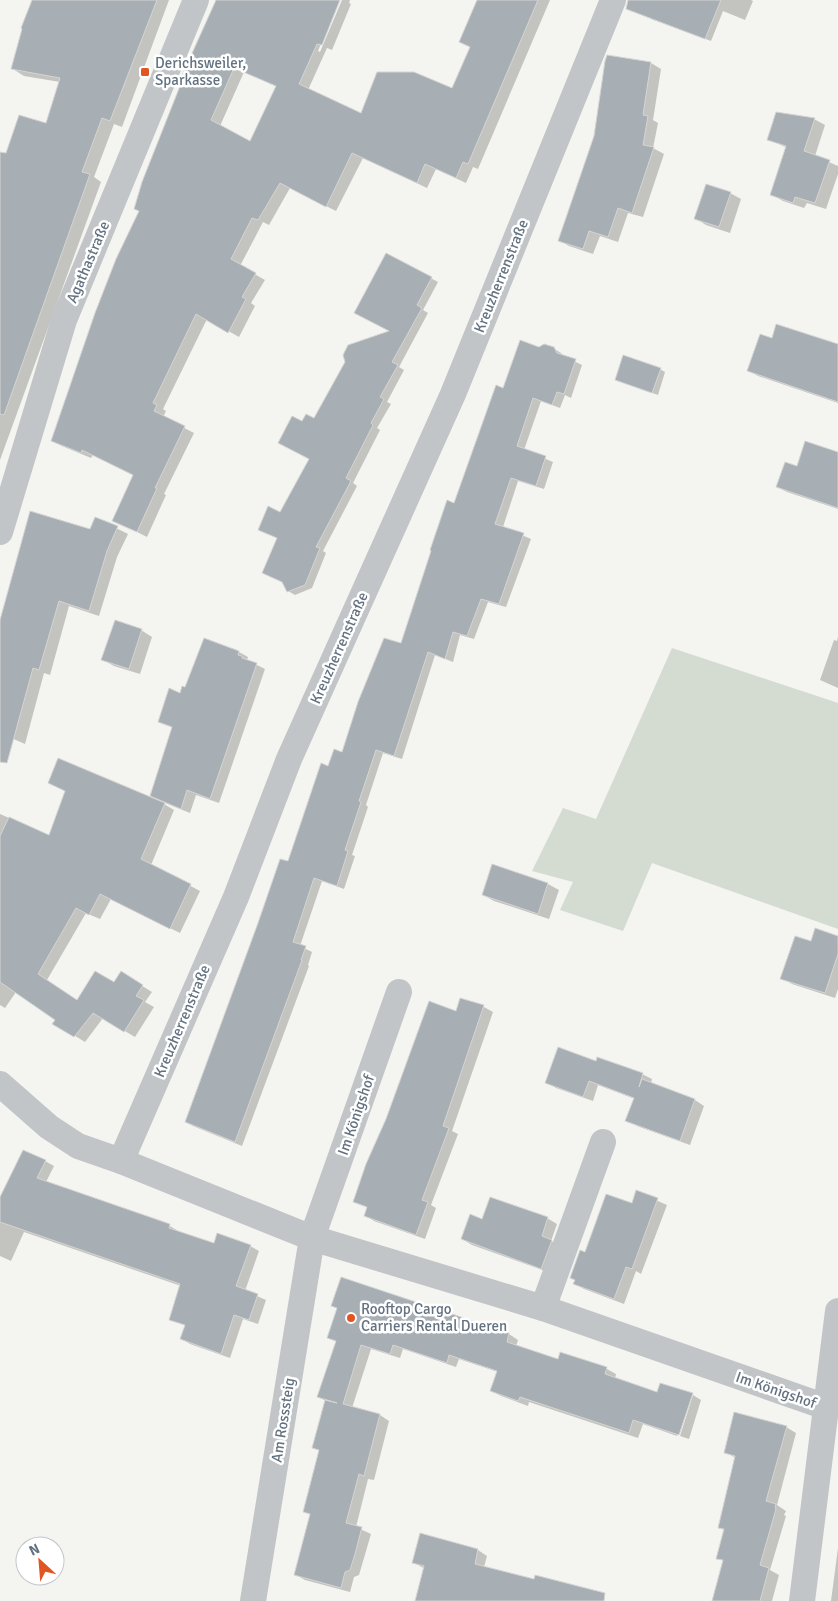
<svg xmlns="http://www.w3.org/2000/svg" width="838" height="1601" font-family="Signika,sans-serif">
<rect width="100%" height="100%" fill="#f4f4f0"/>
<polygon fill="#d4dbd1" points="672,648 838,703 838,929 652,863 623,931 560,910 573,882 532,871 563,808 596,819"/>
<g fill="#0003" fill-rule="evenodd">
<polygon points="33,0 169,0 122,127 114,124 94,177 101,182 0,460 0,153 7,155 47,124 60,82 24,76 13,69"/>
<path d="M220 0H339L318 51 320 52 342 0H350L349 3 351 4 332 50 327 48 308 90 362 115 453 90 471 47 478 0H550L478 169 473 167 466 183 436 169 427 188 363 158 336 211 290 188 269 225 263 222 240 266 265 280 251 303 255 306 239 337 207 319 163 409 166 411 163 417 194 433 164 494 166 495 147 537 113 520 134 475 93 455 91 458 62 446 52 441 141 211ZM244 72 277 87 251 143 220 126Z"/>
<polygon points="652,0 751,0 753,1 745,20 723,11 711,41 651,19"/>
<polygon points="651,63 661,69 653,120 658,123 653,148 664,154 643,217 628,213 618,242 600,236 593,254 569,246 559,240"/>
<polygon points="814,119 825,125 815,156 838,166 838,174 826,209 807,203 804,208 783,201 772,195 787,148 769,139"/>
<polygon points="730,193 741,199 730,233 706,225 695,218"/>
<polygon points="387,254 438,282 423,310 428,313 399,367 404,370 387,402 391,404 377,428 380,430 353,483 357,486 323,551 326,553 312,588 295,595 288,591 284,583 263,573 278,538 281,514 310,459 303,423 315,420 391,332"/>
<polygon points="773,339 838,345 838,403 758,376 748,370"/>
<polygon points="539,348 553,348 561,353 563,356 582,365 571,398 565,395 560,408 541,401 524,450 553,462 544,489 518,481 503,527 531,539 506,607 488,602 474,639 460,635 453,662 435,655 402,759 383,753 366,805 368,807 352,855 355,856 344,889 322,881 300,946 312,952 308,965 309,966 242,1146 193,1126 186,1122 289,863 329,767 343,754 402,645 455,504 504,390"/>
<polygon points="660,369 665,372 658,395 616,380"/>
<polygon points="838,454 838,509 787,492 777,487 798,468"/>
<polygon points="96,518 128,534 117,557 99,616 69,606 50,675 44,673 25,744 0,733 0,625 90,530"/>
<polygon points="141,630 152,637 140,674 114,666 103,660"/>
<polygon points="838,637 838,688 820,680 834,640 837,641"/>
<polygon points="204,639 239,652 248,657 247,660 265,669 219,803 196,795 190,813 165,803 164,804 174,810 151,865 200,891 180,933 111,899 100,919 86,913 47,980 78,1001 114,983 121,973 152,992 145,1002 154,1007 135,1037 103,1018 85,1042 54,1023 56,1020 16,992 5,1008 0,1005 0,814 50,836 158,802 159,800 151,796 173,728 160,722 185,689"/>
<polygon points="493,866 548,884 559,890 549,919 494,901 483,895"/>
<polygon points="838,937 838,989 835,998 792,984 782,978 812,943"/>
<polygon points="461,999 484,1007 493,1012 452,1131 458,1134 431,1205 436,1208 425,1239 374,1221 365,1215 368,1208 354,1201 456,1012"/>
<polygon points="596,1063 642,1074 652,1079 651,1084 695,1100 704,1106 690,1145 637,1126 627,1120 635,1099 598,1085 593,1101 556,1088 547,1082"/>
<polygon points="45,1161 54,1166 46,1182 170,1226 178,1231 178,1232 214,1245 250,1246 259,1251 245,1291 266,1300 258,1324 243,1319 230,1358 190,1344 182,1339 186,1326 171,1319 181,1286 24,1232 11,1261 0,1256 0,1200"/>
<polygon points="637,1192 667,1205 641,1274 636,1271 624,1304 584,1289 575,1284 586,1253 632,1205"/>
<polygon points="547,1218 557,1224 551,1241 561,1246 551,1273 472,1245 462,1239 483,1220"/>
<polygon points="342,1279 509,1334 518,1340 516,1346 559,1360 561,1354 607,1369 616,1374 615,1379 657,1393 691,1395 677,1436 643,1424 638,1438 529,1402 528,1406 501,1396 492,1391 498,1372 459,1359 456,1367 403,1349 400,1358 371,1349 352,1408 380,1415 389,1421 374,1480 368,1479 356,1527 371,1534 359,1575 354,1577 350,1592 305,1580 296,1575 311,1515 304,1511 320,1451 314,1448 326,1401 318,1397 337,1342 329,1337 338,1309 333,1306"/>
<polygon points="693,1395 701,1400 689,1439 680,1436"/>
<polygon points="786,1427 796,1433 777,1505 786,1511 784,1515 786,1516 770,1570 779,1575 772,1601 715,1601 724,1561 718,1558 725,1531 719,1527 736,1458 725,1452"/>
<polygon points="420,1534 478,1550 487,1556 484,1567 589,1601 417,1601 425,1569 413,1562"/>
<polygon points="838,1548 838,1601 831,1601"/>
</g>
<g fill="#a7aeb4" stroke="#d5d5d3" fill-rule="evenodd">
<polygon points="32,0 157,0 110,121 102,118 82,172 90,174 4,415 0,414 0,152 6,153 19,115 46,123 60,78 11,69 22,29 21,28"/>
<path d="M216 0H340L322 45 317 44 299 84 361 113 377 72H414L452 88 470 47 459 42 477 0H538L468 164 463 162 456 178 425 164 417 183 352 153 326 207 280 183 258 220 252 218 231 259 256 273 242 297 246 299 228 333 196 314 153 403 157 405 154 411 185 426 155 488H157L137 532 112 521 133 475 82 450 81 453 51 441 95 313 116 259 139 211 134 209 142 182 182 81 180 80ZM234 68 276 86 250 141 211 120Z"/>
<polygon points="628,0 721,0 705,39 626,9"/>
<polygon points="607,55 651,62 643,115 648,116 643,145 654,147 632,213 618,208 608,237 589,231 583,249 558,241 594,136 605,61"/>
<polygon points="776,112 815,118 804,151 830,160 815,203 795,197 793,203 770,195 786,146 767,140"/>
<polygon points="706,184 731,192 719,227 694,219"/>
<polygon points="386,253 432,277 417,305 422,308 392,362 398,365 380,397 384,399 371,423 373,425 346,478 351,481 316,547 320,548 305,585 287,592 282,582 262,573 277,538 258,530 268,506 280,512 309,459 278,443 292,416 302,421 306,414 314,418 345,362 343,355 348,345 389,331 354,313"/>
<polygon points="776,324 838,344 838,402 747,371 760,334 772,338"/>
<polygon points="520,340 539,347 544,344 554,347 557,353 576,359 564,394 557,392 552,405 533,398 517,446 546,456 536,486 511,478 495,524 524,533 499,604 481,599 467,636 453,632 445,659 428,652 394,756 376,750 359,801 361,802 345,850 348,851 337,886 314,878 293,942 306,946 301,960 302,960 235,1142 185,1122 258,923 280,859 288,861 321,763 328,766 334,749 342,752 358,702 384,638 401,643 431,551 430,550 447,500 454,503 496,385 503,388"/>
<polygon points="623,355 661,368 652,393 615,380"/>
<polygon points="805,441 838,452 838,508 776,487 785,462 797,466"/>
<polygon points="30,511 90,529 95,517 118,526 107,551 89,611 59,601 39,670 33,668 7,763 0,762 0,620"/>
<polygon points="115,620 142,629 129,669 101,660"/>
<polygon points="204,638 239,651 238,655 242,656 242,658 257,663 210,799 187,790 181,809 150,796 172,727 158,722 169,688 180,693 182,686 185,687"/>
<polygon points="58,758 165,803 141,859 191,884 170,929 100,894 89,915 76,908 38,974 77,1000 95,971 114,982 121,971 143,985 136,996 144,1000 124,1032 93,1013 74,1037 52,1024 55,1020 0,982 0,836 9,817 49,835 65,791 48,783"/>
<polygon points="492,864 548,883 538,914 482,895"/>
<polygon points="815,928 838,936 838,954 825,993 780,979 795,936 811,941"/>
<polygon points="460,998 484,1005 443,1126 449,1128 422,1200 428,1202 416,1235 364,1216 367,1207 353,1202 366,1164 386,1119 429,1001 456,1011"/>
<polygon points="558,1047 596,1061 597,1057 643,1073 639,1087 642,1079 695,1099 680,1141 625,1121 634,1098 589,1081 583,1097 545,1083"/>
<polygon points="23,1150 46,1160 37,1178 170,1224 169,1228 214,1243 217,1233 251,1245 236,1286 258,1294 249,1320 234,1315 221,1354 180,1339 185,1325 169,1320 180,1284 0,1222 0,1197"/>
<polygon points="636,1190 658,1198 632,1269 626,1267 614,1299 573,1284 575,1280 570,1278 580,1250 585,1252 606,1194 632,1203"/>
<polygon points="490,1197 548,1217 542,1236 552,1240 541,1269 461,1239 470,1214 482,1219"/>
<polygon points="341,1277 509,1333 507,1342 558,1359 560,1352 607,1367 605,1374 657,1392 660,1383 693,1393 679,1435 633,1420 629,1433 520,1397 518,1401 490,1391 497,1371 449,1355 447,1363 393,1345 390,1354 361,1345 343,1404 380,1414 364,1476 359,1474 346,1523 362,1527 355,1554 350,1570 345,1572 341,1588 294,1575 310,1514 303,1512 319,1450 312,1448 325,1400 337,1403 317,1397 336,1341 327,1338 337,1308 331,1306"/>
<polygon points="734,1412 787,1426 766,1501 776,1504 775,1508 776,1509 760,1565 769,1568 760,1601 712,1601 723,1560 716,1559 724,1529 718,1528 735,1456 724,1453"/>
<polygon points="420,1533 478,1549 475,1564 534,1579 535,1575 605,1593 604,1601 415,1601 424,1566 412,1563"/>
</g>
<g fill="none" stroke-linecap="round" stroke-linejoin="round">
<g stroke="#c1c5c8" stroke-width="26">
<polyline points="0,532 64,320 196,0"/>
<polyline points="0,1084 49,1127 78,1146 121,1161 236,897 289,759 453,394 613,0"/>
<polyline points="121,1161 312,1238 543,1308 826,1407"/>
<polyline points="543,1308 603,1142"/>
<polyline points="253,1601 312,1238 399,992"/>
<polyline points="802,1601 838,1311"/>
</g>
</g>
<g fill="#e15522" stroke="#fff" stroke-width="2">
<rect x="140" y="67" width="10" height="10" rx="2.5"/>
<circle cx="351" cy="1318" r="5"/>
</g>
<g text-anchor="middle" dominant-baseline="central" stroke-width="5" stroke-linejoin="round" paint-order="stroke">
<g font-size="15" fill="#637281" stroke="#fff" text-anchor="start">
<text x="155" y="63">Derichsweiler,<tspan x="155" dy="17">Sparkasse</tspan></text>
<text x="361" y="1309">Rooftop Cargo<tspan x="361" dy="17">Carriers Rental Dueren</tspan></text>
</g>
<g font-size="15" fill="#637281" stroke="#fff">
<text transform="translate(88 262) rotate(-67)">Agathastraße</text>
<text transform="translate(501 276) rotate(-68)">Kreuzherrenstraße</text>
<text transform="translate(339 648) rotate(-66)">Kreuzherrenstraße</text>
<text transform="translate(182 1021) rotate(-67)">Kreuzherrenstraße</text>
<text transform="translate(356 1115) rotate(-71)">Im Königshof</text>
<text transform="translate(776 1390) rotate(19)">Im Königshof</text>
<text transform="translate(283 1420) rotate(-81)">Am Rosssteig</text>
</g>
</g>
<g transform="translate(40 1561) rotate(334)"><circle r="24" fill="#ffffff" stroke="#c1c7cd"/>
<path d="M0-4L9 19L0 12L-9 19Z" fill="#e15522"/>
<text y="-8" font-size="14" font-weight="bold" text-anchor="middle" fill="#637281">N</text>
</g>
</svg>
